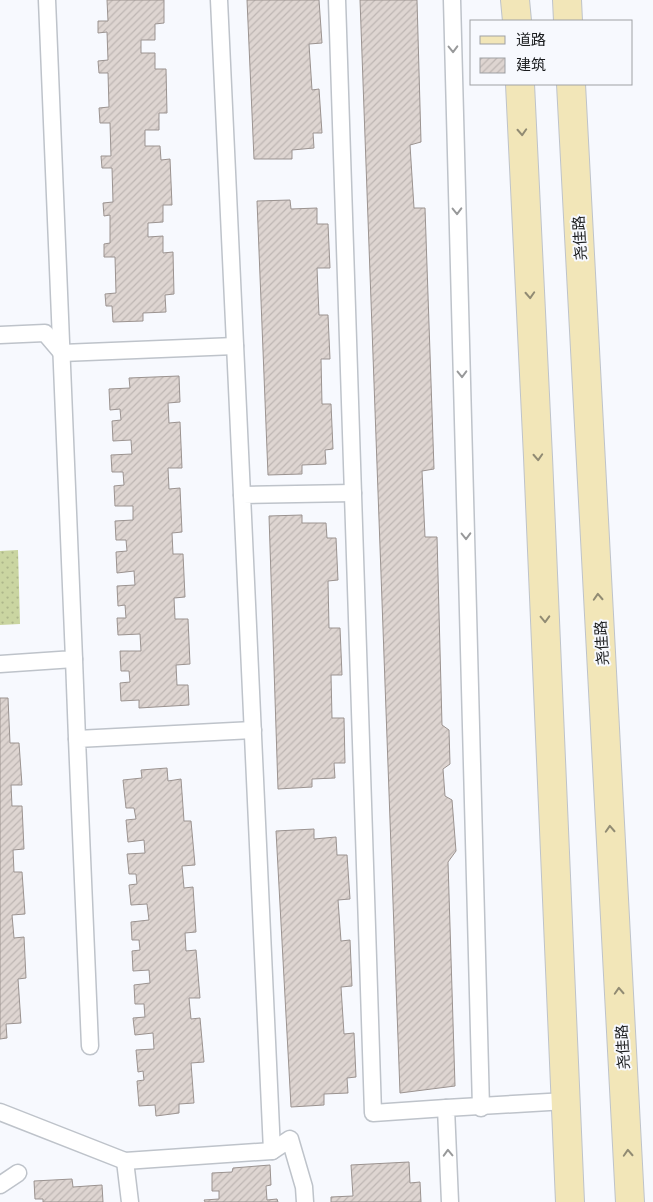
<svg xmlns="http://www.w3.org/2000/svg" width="653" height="1202" font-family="Lato,'Noto Sans SC',sans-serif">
<defs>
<pattern id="park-dots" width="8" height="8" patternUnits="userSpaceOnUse" patternTransform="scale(1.25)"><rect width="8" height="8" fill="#cad5a1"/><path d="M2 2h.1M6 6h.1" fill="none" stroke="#adb68a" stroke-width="1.8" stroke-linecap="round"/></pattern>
<pattern id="building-hatch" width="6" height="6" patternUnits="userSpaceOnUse" patternTransform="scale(1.25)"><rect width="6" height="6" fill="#ded5d1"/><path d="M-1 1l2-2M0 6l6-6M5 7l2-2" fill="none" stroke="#beb6b3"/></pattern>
</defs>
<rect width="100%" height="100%" fill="#f7f9fe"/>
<polygon fill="url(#park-dots)" points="18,550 20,624 0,625 0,551"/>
<g fill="url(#building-hatch)" stroke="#9b9390">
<polygon points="107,0 164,0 164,23 155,24 155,40 141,40 141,53 155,53 155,69 166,69 167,113 159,113 159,130 145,130 145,146 160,146 161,160 170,159 172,205 163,205 163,222 148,223 148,237 163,236 163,253 173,252 174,294 165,295 166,312 143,313 143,321 113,322 112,306 106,306 105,294 116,293 115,257 104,257 104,244 110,243 110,215 104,216 103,203 113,202 112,168 102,168 101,156 111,156 110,123 100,123 99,108 109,107 108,73 99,73 98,61 108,60 107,32 98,33 98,21 108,21"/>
<polygon points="247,0 319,0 322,43 309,44 312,90 319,89 322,133 313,133 314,148 292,150 292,159 254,159"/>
<polygon points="360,0 417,0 421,142 410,145 414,208 425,208 434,469 422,471 425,537 437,537 442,725 449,730 450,764 443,769 445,796 452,800 456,851 448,862 455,1086 400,1093"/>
<polygon points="290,200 291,209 317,208 317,224 328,224 330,268 317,268 319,315 328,315 330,359 321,359 322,404 331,404 333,449 325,450 326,464 302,465 302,474 268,475 257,201"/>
<polygon points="179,376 180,402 168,403 169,423 180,422 182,468 168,468 169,489 180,488 182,532 172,533 173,554 183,554 185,597 174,598 175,619 188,619 190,664 176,665 177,685 188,685 189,705 139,708 139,700 121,701 120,683 130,682 129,671 121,671 120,651 141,651 140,634 118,635 117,618 126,618 125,605 118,606 117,586 135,585 134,571 117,573 116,552 127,551 126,540 116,540 115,521 133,520 133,506 115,506 114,486 124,485 123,472 112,472 111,455 132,454 131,440 113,441 112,421 121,420 120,409 110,410 109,389 130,388 129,378"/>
<polygon points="302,515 302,523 326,523 327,538 336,538 338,580 328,581 329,628 340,628 342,675 331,675 332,718 344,718 345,763 334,763 335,778 312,779 312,787 278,789 269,516"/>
<polygon points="0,698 8,698 10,743 19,743 22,785 11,785 12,806 22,806 24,849 13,850 14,872 22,872 25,914 12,915 14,938 24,937 26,978 18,979 21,1023 6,1024 7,1038 0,1039"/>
<polygon points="167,768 168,781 181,779 184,821 191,821 195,865 182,866 184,888 193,887 196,932 185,933 186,951 196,950 200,998 189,998 191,1019 200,1018 204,1062 191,1063 194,1103 179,1104 179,1113 156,1116 155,1105 139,1106 137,1081 144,1080 143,1071 138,1072 136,1050 154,1049 153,1033 135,1035 133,1018 145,1017 144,1004 135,1004 134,985 150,983 149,970 133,971 132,951 140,950 139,940 132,940 131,922 149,920 147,904 131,905 129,885 137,884 136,874 129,874 127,854 145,853 144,840 128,842 126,820 136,819 134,808 126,808 123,780 142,778 141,770"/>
<polygon points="314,829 314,839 336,837 337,855 347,855 350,899 338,900 341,941 350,940 352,986 341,987 344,1034 354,1033 356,1077 347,1078 348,1093 324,1094 324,1105 291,1107 276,831"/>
<polygon points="409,1162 410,1183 420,1182 421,1202 331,1202 331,1197 353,1196 351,1165"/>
<polygon points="270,1165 271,1185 266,1186 267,1200 277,1199 278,1202 205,1202 204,1200 219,1199 219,1191 212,1191 212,1173 232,1172 233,1168"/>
<polygon points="72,1179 73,1187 102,1185 103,1202 43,1202 43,1199 35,1199 34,1181"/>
</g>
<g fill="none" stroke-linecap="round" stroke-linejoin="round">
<defs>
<g id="service">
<polyline points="219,0 242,495"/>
<polyline points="337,0 373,1113 446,1108"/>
<polyline points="452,0 481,1108"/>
<polyline points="0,335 45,333 62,353 235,346"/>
<polyline points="74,659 77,739"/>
<polyline points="0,664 74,659 47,0"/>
<polyline points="90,1046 77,739 253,730"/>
<polyline points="0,1112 125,1161 272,1151 290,1139 304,1187 305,1202"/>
<polyline points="272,1151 242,495 353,493"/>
<polyline points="125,1161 130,1202"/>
<polyline points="0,1185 18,1173"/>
<polyline points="450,1202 446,1108 566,1101"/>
</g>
<g id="secondary">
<polyline points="515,0 517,21"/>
<polyline points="567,0 568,21"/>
<polyline points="520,84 538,457 570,1202"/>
<polyline points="571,84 630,1202"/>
</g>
</defs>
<use href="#service" stroke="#bec3ca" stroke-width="19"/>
<use href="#secondary" stroke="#bec3ca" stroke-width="30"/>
<use href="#service" stroke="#fff" stroke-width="16"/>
<use href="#secondary" stroke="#f2e6b8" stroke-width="28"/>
</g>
<defs><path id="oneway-chevron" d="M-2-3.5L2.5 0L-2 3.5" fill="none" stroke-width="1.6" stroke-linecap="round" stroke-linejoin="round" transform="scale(1.25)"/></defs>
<g stroke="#98999a">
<use href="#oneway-chevron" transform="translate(453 49) rotate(89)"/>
<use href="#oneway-chevron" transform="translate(457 211) rotate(89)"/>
<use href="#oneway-chevron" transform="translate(462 374) rotate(89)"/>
<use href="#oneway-chevron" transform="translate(466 536) rotate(89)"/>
<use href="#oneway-chevron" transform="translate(448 1153) rotate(-92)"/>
</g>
<g stroke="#918b73">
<use href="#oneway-chevron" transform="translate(522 132) rotate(87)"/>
<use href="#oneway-chevron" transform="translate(530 295) rotate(87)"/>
<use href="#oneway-chevron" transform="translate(538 457) rotate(87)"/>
<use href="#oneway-chevron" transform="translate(598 597) rotate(-93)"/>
<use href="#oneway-chevron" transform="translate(545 619) rotate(88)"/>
<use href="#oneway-chevron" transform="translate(610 829) rotate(-93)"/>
<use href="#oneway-chevron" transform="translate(619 991) rotate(-93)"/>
<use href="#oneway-chevron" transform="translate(628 1153) rotate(-93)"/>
</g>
<g text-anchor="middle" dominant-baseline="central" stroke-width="4" stroke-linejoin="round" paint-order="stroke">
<g font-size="15" fill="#1a1c1e" stroke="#f7f9fe">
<text transform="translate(579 238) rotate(-93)">尧佳路</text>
<text transform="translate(601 643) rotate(-93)">尧佳路</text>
<text transform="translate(622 1047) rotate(-93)">尧佳路</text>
</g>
</g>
<rect x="470" y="20" width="162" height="65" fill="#f7f9fe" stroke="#9fa1a4"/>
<rect x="480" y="36" width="25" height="8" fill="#f2e6b8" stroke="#9fa1a4"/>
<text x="516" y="45" font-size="15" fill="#1a1c1e">道路</text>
<rect x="480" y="58" width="25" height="15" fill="url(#building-hatch)" stroke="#9fa1a4"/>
<text x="516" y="70" font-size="15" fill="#1a1c1e">建筑</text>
</svg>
